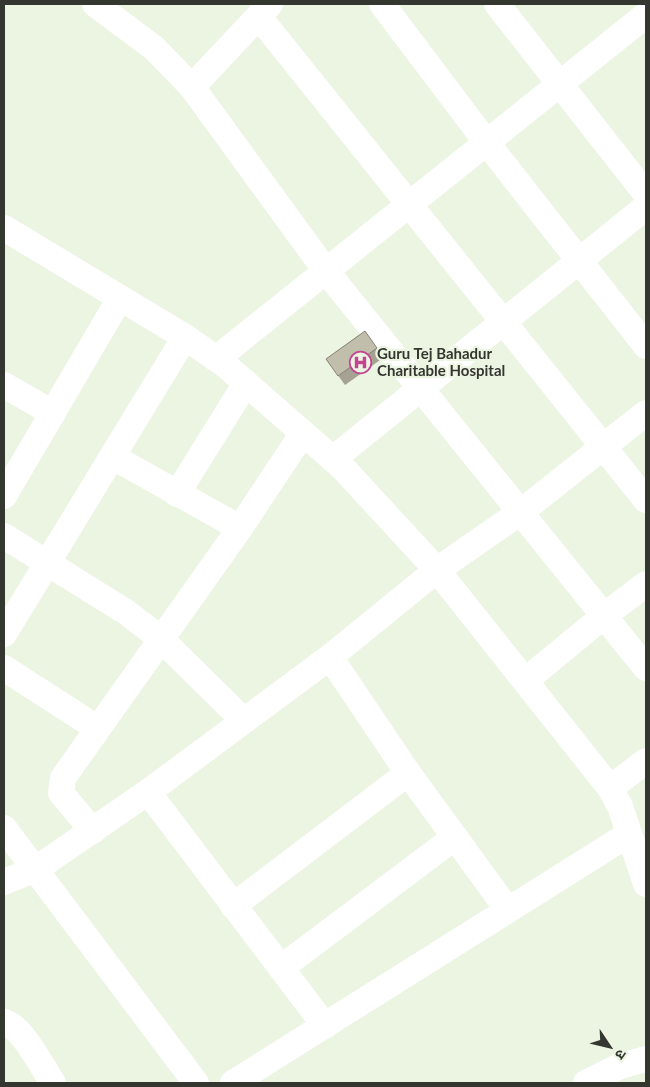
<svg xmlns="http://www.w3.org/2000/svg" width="650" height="1087" font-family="Lato,'Noto Sans Devanagari',sans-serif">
<rect width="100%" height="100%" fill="#ecf4e2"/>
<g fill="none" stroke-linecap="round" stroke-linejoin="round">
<g stroke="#fff" stroke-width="26">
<polyline points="95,4 154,48 192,87 326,271 646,668"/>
<polyline points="382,4 487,143 646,346"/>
<polyline points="497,4 646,194"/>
<polyline points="259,17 646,500"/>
<polyline points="192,87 270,4"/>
<polyline points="4,228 185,337 224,364 343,468 437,570 610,788 620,806 646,884"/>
<polyline points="216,359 646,15"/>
<polyline points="4,385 53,413"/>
<polyline points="113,457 240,528"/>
<polyline points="333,459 646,207"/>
<polyline points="177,494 246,383"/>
<polyline points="4,496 120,298"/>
<polyline points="4,536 126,612 160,638 243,720"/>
<polyline points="4,634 185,337"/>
<polyline points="330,657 408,773 508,910"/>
<polyline points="4,668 97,728"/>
<polyline points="526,680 605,615 646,584"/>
<polyline points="610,788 646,761"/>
<polyline points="148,792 325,1026"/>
<polyline points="4,828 196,1083"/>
<polyline points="93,831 61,793 63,778 240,528 303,433"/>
<polyline points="4,882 36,869 148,792 330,657 437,570 522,511 646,413"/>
<polyline points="233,906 408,773"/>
<polyline points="281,968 455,837"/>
<path d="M4 1022C22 1026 42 1067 53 1083"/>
<polyline points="233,1083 629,834"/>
<polyline points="586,1083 620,1066 646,1059"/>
</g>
</g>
<polygon fill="#a7a394" points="365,331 383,358 345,385 326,359"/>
<polygon fill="#c2beac" stroke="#888578" points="365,331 377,348 338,376 326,359"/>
<defs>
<symbol id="hospital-ring" viewBox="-11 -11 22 22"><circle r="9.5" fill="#ecf4e2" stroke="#c44591" stroke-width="1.5"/><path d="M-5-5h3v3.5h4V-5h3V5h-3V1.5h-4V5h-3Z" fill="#c44591"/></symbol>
</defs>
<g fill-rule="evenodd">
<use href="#hospital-ring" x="348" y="350" width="25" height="25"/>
</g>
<g text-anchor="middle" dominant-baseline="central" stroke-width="4.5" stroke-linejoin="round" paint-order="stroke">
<g font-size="15" font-weight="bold" fill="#343730" stroke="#ecf4e2" text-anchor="start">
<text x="377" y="353">Guru Tej Bahadur<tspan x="377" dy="17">Charitable Hospital</tspan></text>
</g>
</g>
<rect width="650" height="1087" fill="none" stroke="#343730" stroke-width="10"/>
<g transform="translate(610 1047) rotate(125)" stroke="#ecf4e2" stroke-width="4" paint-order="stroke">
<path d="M0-4L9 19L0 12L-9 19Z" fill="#343730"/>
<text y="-8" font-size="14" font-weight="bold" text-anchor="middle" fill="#343730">उ</text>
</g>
</svg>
